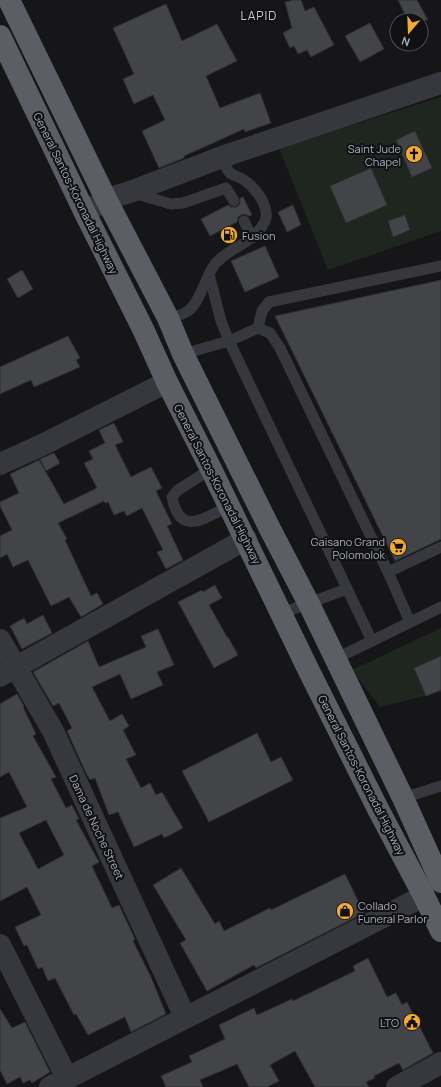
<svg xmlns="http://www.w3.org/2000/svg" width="441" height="1087" font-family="Manrope,sans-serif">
<rect width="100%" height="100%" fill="#161618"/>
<g fill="#1e261f">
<polygon points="441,97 441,231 328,270 279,148"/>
<polygon points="441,628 441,692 380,707 352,670"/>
</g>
<g fill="#424448" stroke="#303034" fill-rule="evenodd">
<polygon points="294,0 301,0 305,11 314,7 334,45 311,57 307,50 298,54 294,46 290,48 283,33 292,28 285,2"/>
<polygon points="398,0 417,0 428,20 408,20"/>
<polygon points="166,4 182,41 217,24 237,61 206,76 220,108 260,93 271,123 245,132 244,129 184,156 184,158 159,168 142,131 165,120 153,95 134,104 123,79 134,74 113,28"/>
<polygon points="370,23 384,49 360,62 345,36"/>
<polygon points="415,131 432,168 412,177 396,140"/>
<polygon points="371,168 387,205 346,223 330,186"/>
<polygon points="243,197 252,215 249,216 245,214 241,215 238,217 237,222 210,236 201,219 228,205 231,207 237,207 240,204 240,198"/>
<polygon points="293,205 301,225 287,232 278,212"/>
<polygon points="405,215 410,230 393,237 388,221"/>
<polygon points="265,246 279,277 245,292 231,261"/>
<polygon points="22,270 33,289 18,298 7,279"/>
<polygon points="441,280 441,539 395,561 275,316"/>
<polygon points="68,336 80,358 76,360 80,367 34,387 31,380 0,394 0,367"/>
<polygon points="114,423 123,442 115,445 131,477 151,467 162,488 156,491 172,524 167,526 183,560 166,569 157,552 163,550 142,508 127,516 124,511 114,515 108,502 105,503 104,501 58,523 67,539 65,540 91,596 97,593 103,604 81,617 69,597 51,606 28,560 13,567 7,554 0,558 0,536 12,530 0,506 0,502 19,493 10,474 39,460 64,504 97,488 84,463 93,459 89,451 105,443 99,430"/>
<polygon points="54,453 60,463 46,471 40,459"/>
<polygon points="215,585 222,598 209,605 227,637 228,637 238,655 214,668 178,602 202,590 203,592"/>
<polygon points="43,615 52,633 22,649 10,626 24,618 27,624"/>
<polygon points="158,629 174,665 157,672 163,685 131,699 120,674 92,687 110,721 122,714 129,726 123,730 136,755 126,759 141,788 150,783 156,795 162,792 183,828 164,838 162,834 134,847 118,812 109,815 95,778 90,780 86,773 67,731 72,728 59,703 53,706 33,672 88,641 99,667 146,647 141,636"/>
<polygon points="441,656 441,690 426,696 414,668"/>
<path d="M17 694 24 706 23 707 36 734 33 736 56 777 51 779 66 808 72 805 79 819 76 820 99 862 92 866 112 908 119 905 135 939 133 941 151 977 166 1014 131 1032 125 1017 88 1035 76 1014 74 1015 55 978 48 981 42 967 38 969 27 945 24 946 15 927 41 915 27 887 0 901V818L27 807 9 772 0 777V704ZM46 820 64 855 38 869 19 833Z"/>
<polygon points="257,733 271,762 281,757 293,780 209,822 182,771"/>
<polygon points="181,868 215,924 219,921 224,931 270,908 271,910 345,874 364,913 256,968 254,965 207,991 180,943 186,940 153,885"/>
<polygon points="368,958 387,997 396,993 402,1005 407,1002 433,1053 403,1070 399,1063 374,1076 375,1078 366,1082 369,1087 315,1087 295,1051 270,1065 279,1081 267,1087 249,1087 237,1064 200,1080 203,1087 166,1087 161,1076 192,1062 189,1056 225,1039 219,1025 254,1008 257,1015 292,999 293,1001 355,971 353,966"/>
<polygon points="0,1009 12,1028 25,1022 50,1072 32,1083 30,1080 23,1083 20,1077 7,1084 0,1070"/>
</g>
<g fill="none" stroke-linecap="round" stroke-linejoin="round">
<g stroke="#37383d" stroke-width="11">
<polyline points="133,193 171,204 183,203 226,188 234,201"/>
<polyline points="244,221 252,238"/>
<polyline points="209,274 221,321 229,341 258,328 270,333 280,348 388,572 410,622"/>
<path d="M168 318C175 317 182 315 188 311 201 301 205 277 215 264 225 252 241 247 252 237 259 231 268 222 266 212 264 199 254 187 244 180 240 177 234 176 230 173 226 169 224 163 222 157"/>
<polyline points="258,328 262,311 269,302 441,266"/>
<polyline points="183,354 229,341 372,641"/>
<path d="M211 469 178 490 172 497C180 538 205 518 229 506"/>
<polyline points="388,572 441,547"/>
<polyline points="282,613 347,589"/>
<polyline points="335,659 441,607"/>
<polyline points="403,798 441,786"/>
</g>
<g stroke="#37383d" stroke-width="22">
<polyline points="85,213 106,199 130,192 222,157 441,83"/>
<polyline points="0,464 44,444 167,382"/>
<polyline points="0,640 53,731 185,1017"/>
<polyline points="0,676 246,539"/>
<polyline points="0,945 67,1078"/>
<polyline points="50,1087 424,896"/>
<polyline points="397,1087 441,1063"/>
</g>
<g stroke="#5b5e65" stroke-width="22">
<polyline points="9,0 106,199 168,318 183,354 269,527 309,604 403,798 441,882"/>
<polyline points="0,36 85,213 143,329 167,382 211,469 309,671 378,809 424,896 441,931"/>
</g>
</g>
<defs>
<symbol id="church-disc" viewBox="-11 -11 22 22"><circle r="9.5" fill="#f1ab35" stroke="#111113"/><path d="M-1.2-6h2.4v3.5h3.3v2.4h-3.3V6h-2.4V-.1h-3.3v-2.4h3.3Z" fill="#111"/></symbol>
<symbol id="fuel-disc" viewBox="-11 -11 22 22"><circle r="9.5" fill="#f1ab35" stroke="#111113"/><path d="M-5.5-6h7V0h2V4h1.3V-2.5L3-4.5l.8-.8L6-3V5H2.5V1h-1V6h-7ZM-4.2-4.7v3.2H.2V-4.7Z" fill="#111"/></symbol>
<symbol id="supermarket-disc" viewBox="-11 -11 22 22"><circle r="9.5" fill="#f1ab35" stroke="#111113"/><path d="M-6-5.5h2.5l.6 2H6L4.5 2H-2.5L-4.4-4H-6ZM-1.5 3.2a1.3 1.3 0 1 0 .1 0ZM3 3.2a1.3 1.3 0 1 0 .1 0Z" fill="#111"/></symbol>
<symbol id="shop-disc" viewBox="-11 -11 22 22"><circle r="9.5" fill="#f1ab35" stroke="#111113"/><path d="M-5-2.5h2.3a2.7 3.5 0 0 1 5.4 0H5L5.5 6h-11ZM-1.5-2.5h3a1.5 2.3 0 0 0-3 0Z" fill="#111"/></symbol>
<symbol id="civic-disc" viewBox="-11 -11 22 22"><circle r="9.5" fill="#f1ab35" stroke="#111113"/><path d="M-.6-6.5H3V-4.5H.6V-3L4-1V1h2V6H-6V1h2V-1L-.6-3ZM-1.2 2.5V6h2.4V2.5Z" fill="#111"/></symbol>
</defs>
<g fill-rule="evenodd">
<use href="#church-disc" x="404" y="144" width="20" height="20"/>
<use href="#fuel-disc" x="219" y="225" width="20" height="20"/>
<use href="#supermarket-disc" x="388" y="537" width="20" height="20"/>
<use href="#shop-disc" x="335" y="901" width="20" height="20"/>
<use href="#civic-disc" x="402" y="1012" width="20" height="20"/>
</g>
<g text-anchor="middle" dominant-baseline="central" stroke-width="4" stroke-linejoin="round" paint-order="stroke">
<g font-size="11" fill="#a8aeb8" stroke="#111113" text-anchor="end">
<text x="401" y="148">Saint Jude<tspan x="401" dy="13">Chapel</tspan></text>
<text x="242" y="235" text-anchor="start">Fusion</text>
<text x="385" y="541">Gaisano Grand<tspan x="385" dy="13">Polomolok</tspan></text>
<text x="358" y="905" text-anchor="start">Collado<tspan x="358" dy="13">Funeral Parlor</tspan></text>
<text x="399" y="1022">LTO</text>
</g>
<g font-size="11" fill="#a8aeb8" stroke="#111113">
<text transform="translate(76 193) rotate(64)">General Santos-Koronadal Highway</text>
<text transform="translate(218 484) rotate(63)">General Santos-Koronadal Highway</text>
<text transform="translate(362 775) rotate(63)">General Santos-Koronadal Highway</text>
<text transform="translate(97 827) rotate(65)">Dama de Noche Street</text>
</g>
<g font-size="12" letter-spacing="1" fill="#c9cdd4" stroke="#111113">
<text x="259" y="15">LAPID</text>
</g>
</g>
<g transform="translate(409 32) rotate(199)"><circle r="19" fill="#111113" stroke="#4d5055"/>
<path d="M0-3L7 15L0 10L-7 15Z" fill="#f1ab35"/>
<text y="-6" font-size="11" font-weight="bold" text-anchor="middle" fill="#a8aeb8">N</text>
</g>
</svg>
